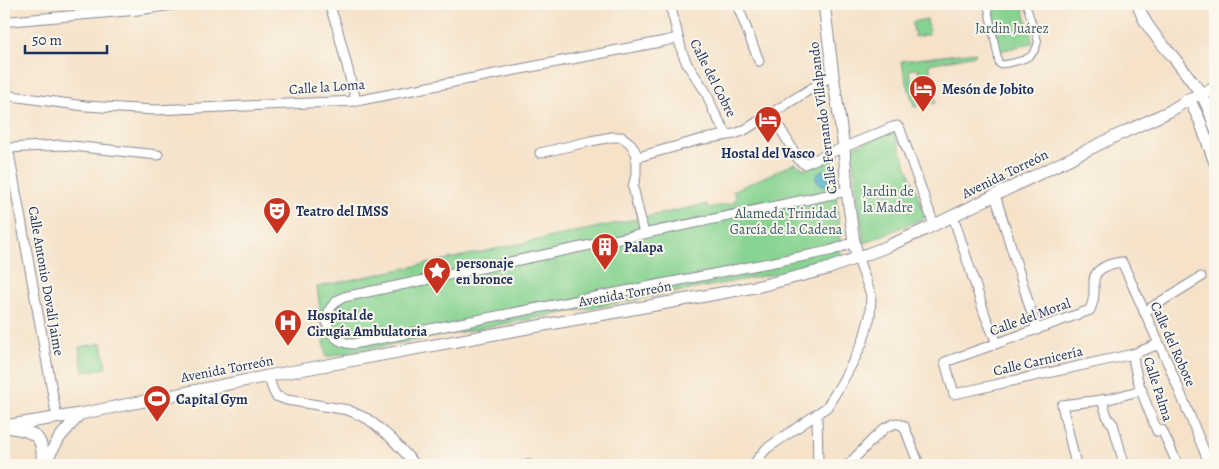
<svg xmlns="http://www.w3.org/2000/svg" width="1219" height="469" font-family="Alegreya,serif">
<rect width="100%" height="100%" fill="#fbf7ec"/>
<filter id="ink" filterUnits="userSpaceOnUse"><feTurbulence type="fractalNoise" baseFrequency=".02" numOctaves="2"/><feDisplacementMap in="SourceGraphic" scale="10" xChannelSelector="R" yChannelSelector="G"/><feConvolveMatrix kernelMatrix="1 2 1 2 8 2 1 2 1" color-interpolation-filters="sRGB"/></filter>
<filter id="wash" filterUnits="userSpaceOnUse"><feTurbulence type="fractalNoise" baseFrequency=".0096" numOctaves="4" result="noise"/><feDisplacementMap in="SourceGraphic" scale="20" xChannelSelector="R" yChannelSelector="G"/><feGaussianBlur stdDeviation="1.12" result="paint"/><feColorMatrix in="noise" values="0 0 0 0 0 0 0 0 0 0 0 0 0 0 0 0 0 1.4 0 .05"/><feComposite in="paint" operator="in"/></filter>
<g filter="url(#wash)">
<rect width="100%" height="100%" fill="#f5e2c9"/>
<g fill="#87d391" stroke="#518178">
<polygon points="995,4 1022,4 1033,43 1000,51 990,5"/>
<polygon points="927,19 929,34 915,37 912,22"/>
<polygon points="975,52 976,55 929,64 936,103 927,104 918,68 909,70 918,106 914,107 901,61"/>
<polygon points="891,132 895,135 926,217 864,243 851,148"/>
<polygon points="833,156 841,254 828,264 326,357 317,287 707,204 708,208 734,203 736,197 733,191 795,163 804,169"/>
<polygon points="102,343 106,368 83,372 79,347"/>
</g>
<circle fill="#44aac3" stroke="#306c90" cx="824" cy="178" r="8"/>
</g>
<g filter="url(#ink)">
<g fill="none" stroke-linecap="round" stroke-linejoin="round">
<defs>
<path id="pedestrian" d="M987 4 999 64C1006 65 1025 60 1030 56 1035 52 1037 47 1038 41L1026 4"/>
<g id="minor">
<polyline points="329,4 337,27 356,101"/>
<polyline points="670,4 682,52 687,64 706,92 714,112 727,135"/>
<polyline points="737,4 759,61"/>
<polyline points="4,20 11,21 138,10 179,4"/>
<polyline points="4,95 85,106 155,110 356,101 665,41 678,38"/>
<polyline points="771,113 799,160 804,164 893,127 897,126 900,129 934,225"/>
<polyline points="540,153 591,141 612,137 622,137 631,144 638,157"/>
<polyline points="638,157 699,140 734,134 743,131 833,75"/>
<polyline points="638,157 636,159 636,175 633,187 644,234"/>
<path d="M847 191 344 297C317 309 324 342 353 344L815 254 833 250 854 242"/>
<polyline points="995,195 1037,330"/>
<polyline points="953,216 985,315 997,343"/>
<polyline points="1144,312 1201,277"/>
<path d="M1159 344 1133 354 954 394 945 362 1090 310C1095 298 1094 293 1094 281 1094 268 1112 263 1122 262L1170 368 1210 465"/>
<path d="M1133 354C1135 381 1148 407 1157 431L1162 430 1178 465"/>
<polyline points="268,376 273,390 276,396 287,400 348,410 368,419 391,438 416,465"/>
<polyline points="1102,400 1108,419 1113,424 1124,464 1122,465"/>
<polyline points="817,414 818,465"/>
<polyline points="57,418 8,148 62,145 158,155"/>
<polyline points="525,465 529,465"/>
<polyline points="753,465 766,449 827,407 841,384 856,356 863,341 870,316 871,295 858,259"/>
<polyline points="848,465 871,441 885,428 896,423 904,426 919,465"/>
<polyline points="1076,465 1062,405 1109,399 1142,390"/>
</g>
<g id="tertiary">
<polyline points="824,4 833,75 844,148 847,191 854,242 858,259"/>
<path d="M1138 4C1144 26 1160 41 1174 58 1183 69 1191 80 1200 92 1207 102 1211 115 1215 127"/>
<polyline points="1189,99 1200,121 1215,163"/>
<polyline points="4,426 80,414 268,376 511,331 760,286 827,269 886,247 924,230 1114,137 1170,111 1189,99 1215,88"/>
<path d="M12 428C33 431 44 437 42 459"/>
<polyline points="43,465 60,437 80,414"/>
</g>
</defs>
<use href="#pedestrian" stroke="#888894" stroke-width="8"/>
<use href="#minor" stroke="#888894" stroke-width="11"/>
<use href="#tertiary" stroke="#888894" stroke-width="13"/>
<use href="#pedestrian" stroke="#fff" stroke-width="6"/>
<use href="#minor" stroke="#fff" stroke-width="9"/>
<use href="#tertiary" stroke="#fff" stroke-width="11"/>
</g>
</g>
<defs>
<symbol id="hotel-pin" viewBox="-11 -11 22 30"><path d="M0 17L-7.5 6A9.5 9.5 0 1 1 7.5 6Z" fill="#c8321e" stroke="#fbf7ec"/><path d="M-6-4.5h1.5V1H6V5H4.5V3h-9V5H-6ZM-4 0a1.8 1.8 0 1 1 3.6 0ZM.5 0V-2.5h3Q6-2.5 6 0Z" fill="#fff"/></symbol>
<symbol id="theatre-pin" viewBox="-11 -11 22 30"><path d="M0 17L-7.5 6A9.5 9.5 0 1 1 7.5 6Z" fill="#c8321e" stroke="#fbf7ec"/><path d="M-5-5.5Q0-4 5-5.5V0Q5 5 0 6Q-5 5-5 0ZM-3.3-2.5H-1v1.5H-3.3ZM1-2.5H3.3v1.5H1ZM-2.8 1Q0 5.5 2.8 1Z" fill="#fff"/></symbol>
<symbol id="building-pin" viewBox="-11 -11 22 30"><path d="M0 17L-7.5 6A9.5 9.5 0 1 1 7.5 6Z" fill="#c8321e" stroke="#fbf7ec"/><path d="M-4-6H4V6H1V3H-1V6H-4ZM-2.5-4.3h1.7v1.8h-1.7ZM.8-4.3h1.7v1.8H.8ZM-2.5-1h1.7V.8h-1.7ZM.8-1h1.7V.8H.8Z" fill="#fff"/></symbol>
<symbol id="sight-pin" viewBox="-11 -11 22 30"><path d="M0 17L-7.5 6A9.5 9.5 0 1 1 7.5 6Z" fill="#c8321e" stroke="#fbf7ec"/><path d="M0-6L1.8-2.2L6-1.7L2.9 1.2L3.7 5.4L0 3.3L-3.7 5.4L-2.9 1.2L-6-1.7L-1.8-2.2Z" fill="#fff"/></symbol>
<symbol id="hospital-pin" viewBox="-11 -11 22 30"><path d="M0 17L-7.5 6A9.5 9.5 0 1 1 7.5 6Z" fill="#c8321e" stroke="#fbf7ec"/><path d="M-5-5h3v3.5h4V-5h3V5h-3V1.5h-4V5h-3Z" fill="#fff"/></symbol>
<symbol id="stadium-pin" viewBox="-11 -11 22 30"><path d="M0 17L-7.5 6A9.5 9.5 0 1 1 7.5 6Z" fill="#c8321e" stroke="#fbf7ec"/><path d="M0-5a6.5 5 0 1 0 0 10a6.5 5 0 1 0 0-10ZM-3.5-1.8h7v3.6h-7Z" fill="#fff"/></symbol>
</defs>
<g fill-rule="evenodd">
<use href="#hotel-pin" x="907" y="73" width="32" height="43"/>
<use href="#hotel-pin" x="752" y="104" width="32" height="43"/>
<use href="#theatre-pin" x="261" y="195" width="32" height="43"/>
<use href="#building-pin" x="589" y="231" width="32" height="43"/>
<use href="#sight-pin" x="421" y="255" width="32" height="43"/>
<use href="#hospital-pin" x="272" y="307" width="32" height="43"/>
<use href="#stadium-pin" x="141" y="383" width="32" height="43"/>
</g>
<g text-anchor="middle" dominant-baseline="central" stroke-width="4" stroke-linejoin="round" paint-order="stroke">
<g font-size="14" fill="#36586b" stroke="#fbf7ec">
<text x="1012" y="28">Jardin Juárez</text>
<text x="888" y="191">Jardin de<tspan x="888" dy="16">la Madre</tspan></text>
<text x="786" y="213">Alameda Trinidad<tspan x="786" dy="16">García de la Cadena</tspan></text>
</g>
<g font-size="14" fill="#1b2f5e" stroke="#fbf7ec">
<text transform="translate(713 78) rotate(63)">Calle del Cobre</text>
<text transform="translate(327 87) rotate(-4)">Calle la Loma</text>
<text transform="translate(823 118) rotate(-97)">Calle Fernando Villalpando</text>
<text transform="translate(1005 174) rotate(-26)">Avenida Torreón</text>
<text transform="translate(46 281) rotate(80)">Calle Antonio Dovalí Jaime</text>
<text transform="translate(625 294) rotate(-10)">Avenida Torreón</text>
<text transform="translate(1030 317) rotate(-20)">Calle del Moral</text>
<text transform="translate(1173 344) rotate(66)">Calle del Robote</text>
<text transform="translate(1038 361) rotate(-13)">Calle Carnicería</text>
<text transform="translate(227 369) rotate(-11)">Avenida Torreón</text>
<text transform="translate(1158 389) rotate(72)">Calle Palma</text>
</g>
<g font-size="14" font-weight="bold" fill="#1b2f5e" stroke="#fbf7ec" text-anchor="start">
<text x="942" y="89">Mesón de Jobito</text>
<text x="768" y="153" text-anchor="middle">Hostal del Vasco</text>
<text x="296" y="211">Teatro del IMSS</text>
<text x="624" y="247">Palapa</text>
<text x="456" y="263">personaje<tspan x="456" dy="16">en bronce</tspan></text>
<text x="307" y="315">Hospital de<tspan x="307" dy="16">Cirugía Ambulatoria</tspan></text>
<text x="176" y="399">Capital Gym</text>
</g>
</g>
<rect width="1219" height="469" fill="none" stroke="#fbf7ec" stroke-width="20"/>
<path d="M25 45v8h82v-8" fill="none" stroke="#1b2f5e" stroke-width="2.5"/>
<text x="32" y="45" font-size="15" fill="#1b2f5e" stroke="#fbf7ec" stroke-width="4" paint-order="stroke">50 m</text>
</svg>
